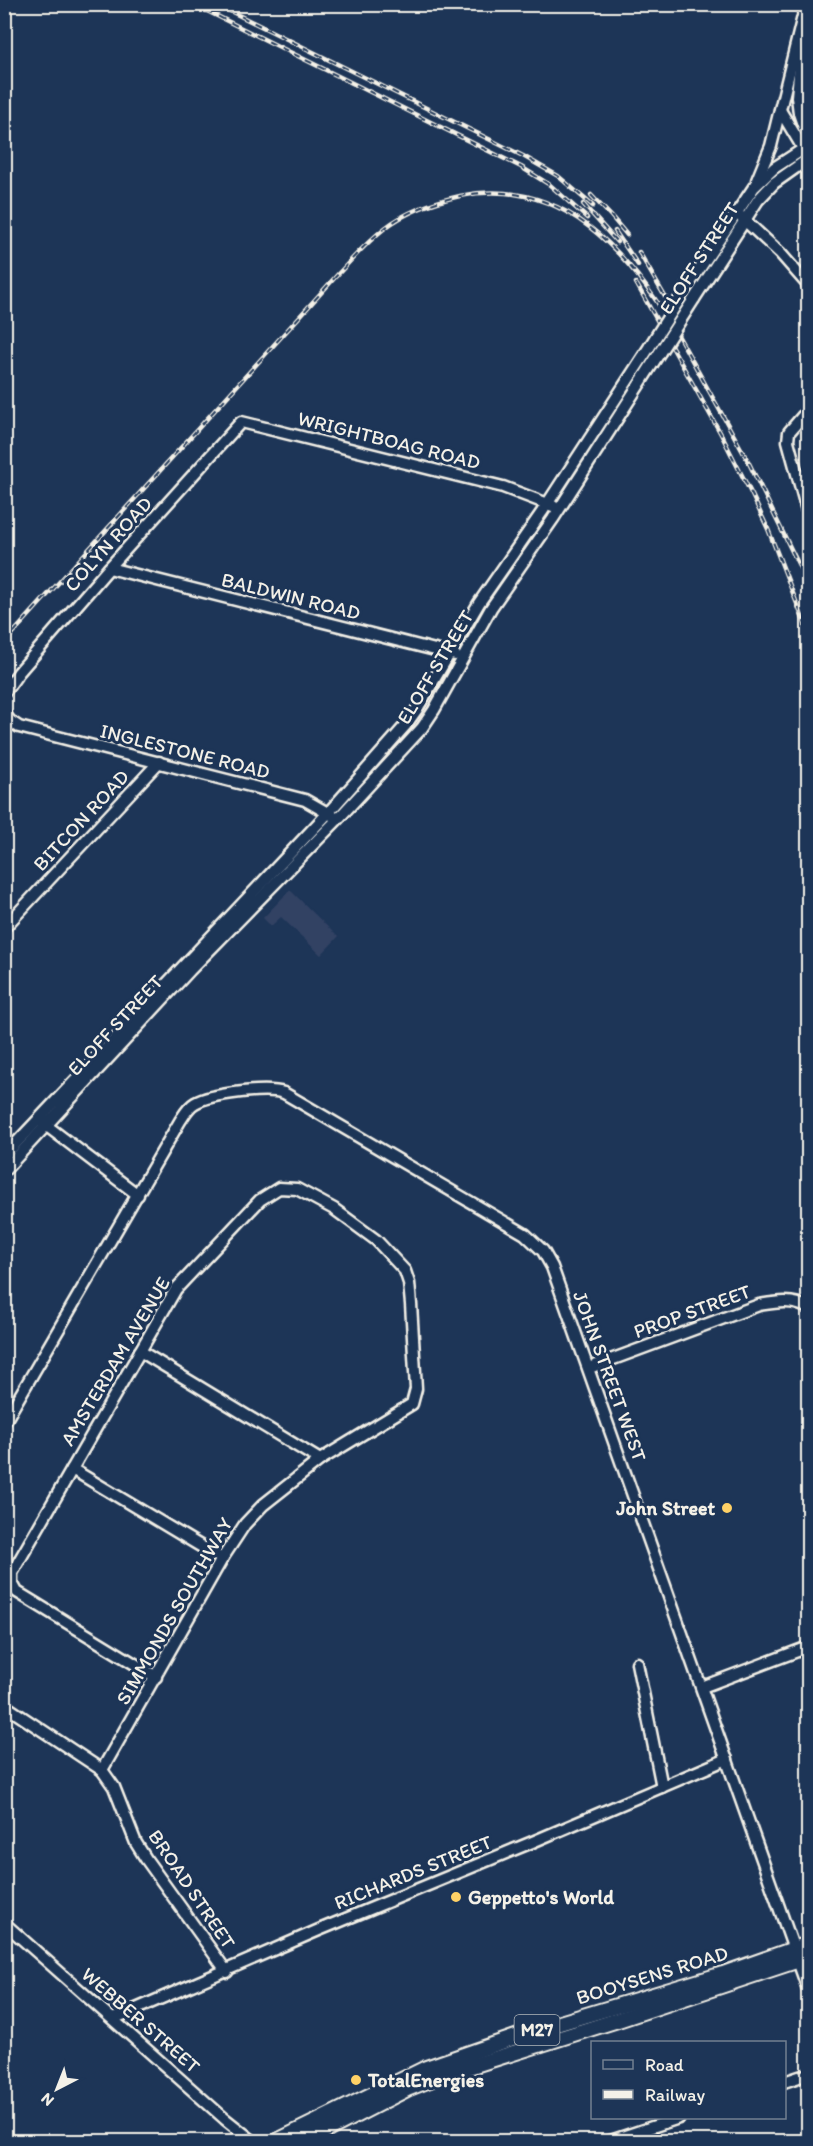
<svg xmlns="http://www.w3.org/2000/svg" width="813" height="2146" font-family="Itim,sans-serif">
<rect width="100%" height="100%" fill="#1d3557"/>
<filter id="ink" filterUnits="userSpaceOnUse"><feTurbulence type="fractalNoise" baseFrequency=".0167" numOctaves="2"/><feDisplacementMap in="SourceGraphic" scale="12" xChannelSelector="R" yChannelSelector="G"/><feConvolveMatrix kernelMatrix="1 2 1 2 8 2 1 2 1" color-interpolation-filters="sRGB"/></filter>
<g filter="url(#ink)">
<polygon fill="#334264" points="290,890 338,937 321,955 281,917 271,926 263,918"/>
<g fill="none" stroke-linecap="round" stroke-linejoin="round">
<defs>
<g id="minor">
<polyline points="802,41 797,97 799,113 808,139"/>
<polyline points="780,110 807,155"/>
<polyline points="757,180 771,146 806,4"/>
<polyline points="739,215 780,253 808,285"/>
<polyline points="684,292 754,187 774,168 808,146"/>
<polyline points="694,299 758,200 774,183 808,159"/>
<polyline points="808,410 789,432 788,441 808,514"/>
<polyline points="109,568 455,655"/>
<polyline points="4,693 19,672 109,568 241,422 503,487 553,506"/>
<polyline points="4,713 10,721 19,727 305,800 333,816"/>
<polyline points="4,928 159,762"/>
<polyline points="43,1123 138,1195"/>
<polyline points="4,1156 329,812 405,726 417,709 479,603 542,512 650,346"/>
<polyline points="4,1171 190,970 337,820 422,728 434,710 491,608 553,519 660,352"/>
<polyline points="140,1351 320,1460"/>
<path d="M589 1368 759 1305C777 1302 792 1299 808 1308"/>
<path d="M4 1423 180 1121C184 1115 188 1107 195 1103 210 1094 267 1087 284 1093L525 1234 543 1251 552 1267 808 1989"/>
<polyline points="72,1469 222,1559"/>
<polyline points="637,1663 662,1787"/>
<polyline points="702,1687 808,1647"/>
<polyline points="4,1705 102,1770 114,1787 136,1843 146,1859 227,1972"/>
<polyline points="102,1770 222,1559 245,1524 263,1505 320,1460 412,1404 416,1389 411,1304 409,1283 405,1271 376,1240 334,1209 297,1189 279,1188 260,1200 176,1289 12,1573 12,1583 17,1592 156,1677"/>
<polyline points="4,1923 225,2119 254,2142"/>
<polyline points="113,2019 319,1930 530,1843 727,1759"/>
<polyline points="784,2082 808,2074"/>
<polyline points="607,2142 679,2118"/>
</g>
<g id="major">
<polyline points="275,2142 426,2068 533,2031 723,1974 808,1944"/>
<polyline points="304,2142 407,2089 440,2076 621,2019 808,1957"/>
</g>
</defs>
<use href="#minor" stroke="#f4f1e8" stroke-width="15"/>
<use href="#major" stroke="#f4f1e8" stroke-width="18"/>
<use href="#minor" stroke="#1d3557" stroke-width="10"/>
<use href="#major" stroke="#1d3557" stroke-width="14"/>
<defs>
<g id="rail">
<polyline points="193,4 521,167 550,185 587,218"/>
<polyline points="216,4 523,156 558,176 593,206"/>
<polyline points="591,195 611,216 627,235"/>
<polyline points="583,204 617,242"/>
<polyline points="615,231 638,265"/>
<polyline points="639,252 671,307"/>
<polyline points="636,283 721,434 752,495 768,529 808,632"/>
<polyline points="674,328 748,461 808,584"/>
<path d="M4 643 339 273C354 257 368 241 385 228 407 211 433 202 460 196 564 175 629 254 678 334"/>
</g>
</defs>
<use href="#rail" stroke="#f4f1e8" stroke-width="4.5"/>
<use href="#rail" stroke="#1d3557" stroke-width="2" stroke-dasharray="7" stroke-linecap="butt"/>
<defs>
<g id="minor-bridge">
<polyline points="650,346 684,292"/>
<polyline points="660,352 694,299"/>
</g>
</defs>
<use href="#minor-bridge" stroke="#f4f1e8" stroke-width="15" stroke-linecap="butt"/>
<use href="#minor-bridge" stroke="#1d3557" stroke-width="10"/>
</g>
</g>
<g fill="#ffd166" stroke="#1d3557" stroke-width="2">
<circle cx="727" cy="1508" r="6"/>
<circle cx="456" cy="1897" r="6"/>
<circle cx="356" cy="2080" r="6"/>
</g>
<g text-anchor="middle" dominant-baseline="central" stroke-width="6" stroke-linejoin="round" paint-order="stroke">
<rect fill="#1d3557" stroke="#b4b9bc" stroke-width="1.5" x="514.5" y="2015" width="45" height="30" rx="4.5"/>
<g font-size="18" font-weight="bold" fill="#f4f1e8">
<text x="537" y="2030">M27</text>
</g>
<g font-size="20" fill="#f4f1e8" stroke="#1d3557">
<text transform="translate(699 258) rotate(-57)">ELOFF STREET</text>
<text transform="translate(389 440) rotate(14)">WRIGHTBOAG ROAD</text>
<text transform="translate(108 544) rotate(-48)">COLYN ROAD</text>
<text transform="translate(291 596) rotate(14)">BALDWIN ROAD</text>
<text transform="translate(435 667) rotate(-59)">ELOFF STREET</text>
<text transform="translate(185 751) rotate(14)">INGLESTONE ROAD</text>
<text transform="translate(81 820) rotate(-47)">BITCON ROAD</text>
<text transform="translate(115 1025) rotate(-47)">ELOFF STREET</text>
<text transform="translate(692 1311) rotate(-20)">PROP STREET</text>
<text transform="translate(115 1361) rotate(-59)">AMSTERDAM AVENUE</text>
<text transform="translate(610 1376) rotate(70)">JOHN STREET WEST</text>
<text transform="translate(174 1611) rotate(-60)">SIMMONDS SOUTHWAY</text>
<text transform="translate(413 1872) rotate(-22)">RICHARDS STREET</text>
<text transform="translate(192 1889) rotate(56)">BROAD STREET</text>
<text transform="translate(652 1975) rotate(-17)">BOOYSENS ROAD</text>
<text transform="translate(141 2020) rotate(41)">WEBBER STREET</text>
</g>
<g font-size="20" font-weight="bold" fill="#f4f1e8" stroke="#1d3557" text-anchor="start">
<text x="715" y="1508" text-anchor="end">John Street</text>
<text x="468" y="1897">Geppetto's World</text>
<text x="368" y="2080">TotalEnergies</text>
</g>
</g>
<rect width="813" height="2146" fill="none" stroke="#1d3557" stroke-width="24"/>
<rect x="12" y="12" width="789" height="2122" fill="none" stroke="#f4f1e8" stroke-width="2" filter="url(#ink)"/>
<rect x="591" y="2041" width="195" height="78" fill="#1d3557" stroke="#738091" stroke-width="1.5"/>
<rect x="603" y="2060" width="30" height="9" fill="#1d3557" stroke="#738091" stroke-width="1.5"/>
<text x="645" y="2071" font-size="18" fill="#f4f1e8">Road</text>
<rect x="603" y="2090" width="30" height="9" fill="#f4f1e8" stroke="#738091" stroke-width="1.5"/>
<text x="645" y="2101" font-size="18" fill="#f4f1e8">Railway</text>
<g transform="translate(57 2089) rotate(222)" stroke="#1d3557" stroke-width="4.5" paint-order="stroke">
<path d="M0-4.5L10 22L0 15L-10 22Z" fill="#f4f1e8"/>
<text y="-9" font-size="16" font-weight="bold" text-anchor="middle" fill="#f4f1e8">N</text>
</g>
</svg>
